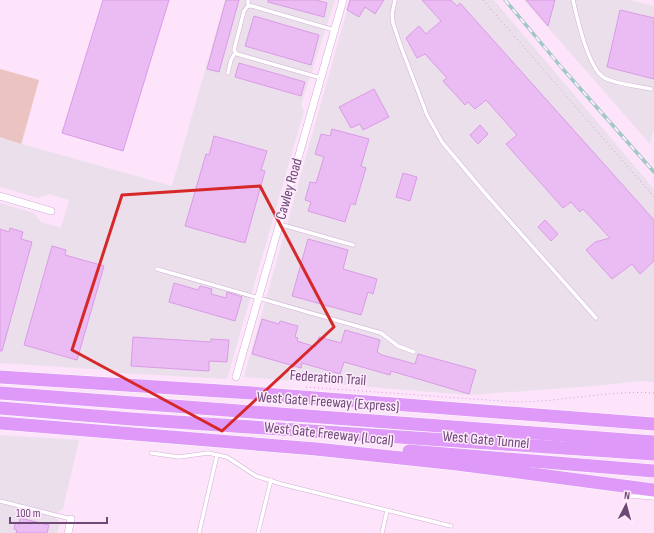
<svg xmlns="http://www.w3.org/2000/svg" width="654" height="533" font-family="'Sofia Sans Condensed',sans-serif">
<rect width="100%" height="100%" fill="#fde4fb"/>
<g fill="#ebdfec">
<polygon points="225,0 335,0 301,105 304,111 227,379 119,373 107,370 0,363 0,203 34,213 41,222 61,228 69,200 49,194 38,198 0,187 0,69 39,80 22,144 172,186"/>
<polygon points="350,0 494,0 654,189 654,382 642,381 595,386 469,395 244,377"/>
<polygon points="524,0 630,0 654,6 654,130 650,144"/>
<polygon points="0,435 79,440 63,509 58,512 56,518 60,523 57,533 0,533"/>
</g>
<polygon fill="#ebc4c2" points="0,69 39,80 21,144 0,137"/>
<g fill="#ebbbf3" stroke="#da9be6">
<polygon points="103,0 169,0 123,151 62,133"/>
<polygon points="226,0 239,0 219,72 207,69"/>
<polygon points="268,0 316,0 327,3 324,17 268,2"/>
<polygon points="350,0 384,0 375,14 365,7 359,17 347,10"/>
<polygon points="422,0 451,0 457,6 460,3 654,220 654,261 640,274 632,264 612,279 586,250 595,242 610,238 583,209 580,212 571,202 563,208 506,144 517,135 486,100 475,109 468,102 465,105 443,81 447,78 425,54 417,58 406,38 419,26 426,34 441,21"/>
<polygon points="526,0 555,0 548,26"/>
<polygon points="620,10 654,18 654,79 607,67"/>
<polygon points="254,16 319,35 311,65 245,46"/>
<polygon points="239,63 305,82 301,96 235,77"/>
<polygon points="374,89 389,117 363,130 360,124 351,128 339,107"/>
<polygon points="480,125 488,134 478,144 470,135"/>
<polygon points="332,129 369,139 361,166 366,168 355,205 351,203 345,222 308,211 311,202 305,200 310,182 316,183 324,157 315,154 321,134 330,136"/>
<polygon points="214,136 267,151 261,170 265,171 245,243 185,226 206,154 209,155"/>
<polygon points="403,173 417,177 410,201 396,197"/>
<polygon points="545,220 558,234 551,241 538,227"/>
<polygon points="10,228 23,232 21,239 32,242 2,351 0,351 0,229 9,232"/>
<polygon points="308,239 348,250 343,269 377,279 373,294 368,292 361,315 292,296"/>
<polygon points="52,246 66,250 65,255 104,266 77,360 24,345"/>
<polygon points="174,283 198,290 200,286 212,289 211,294 226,298 227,292 242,297 235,321 169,302"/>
<polygon points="262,319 279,324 280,321 298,326 295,337 298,338 297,341 316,347 319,337 341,343 345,330 380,340 377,352 382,355 415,364 418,354 476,370 469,394 391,371 390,375 344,362 340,374 302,363 301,368 252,354"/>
<polygon points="133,337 211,342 211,339 229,340 227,362 209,361 209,371 131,366"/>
<polygon points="20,518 49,525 47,533 16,533 17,530 14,529 15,523 19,524"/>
</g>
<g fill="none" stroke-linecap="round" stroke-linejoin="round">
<defs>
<g id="service">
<polyline points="395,0 392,14 393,23 400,44 427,115 442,142 484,192 596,318"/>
<path d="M573 0C577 18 588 67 603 77 613 84 638 86 651 89"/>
<polyline points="248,6 248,0"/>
<polyline points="228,73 231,60 235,53"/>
<polyline points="321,78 237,54 234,50 244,11 248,6 252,6 334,30"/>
<polyline points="279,224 353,245"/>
<polyline points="157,269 381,333 398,346 414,352"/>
<polyline points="151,453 179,457 208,453 227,457 256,476 281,484 451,526"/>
<polyline points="631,496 654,498"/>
<polyline points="0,501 71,519"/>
<polyline points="199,533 217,455"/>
<polyline points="258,533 271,480"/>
<polyline points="382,533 387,511"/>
</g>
<g id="minor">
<polyline points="0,196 51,211"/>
<polyline points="236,377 343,0"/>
<polyline points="68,533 71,519"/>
</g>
<g id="motorway">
<polyline points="0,377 252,393 654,424"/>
<polyline points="0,393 654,442"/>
<polyline points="0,408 131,419 654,454"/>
<polyline points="0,423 316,449 457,464 654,490"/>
<polyline points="409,451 654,471"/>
</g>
</defs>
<use href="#service" stroke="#d0afd4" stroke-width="4.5"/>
<use href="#minor" stroke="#d0afd4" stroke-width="8"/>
<use href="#motorway" stroke="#fff" stroke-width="14"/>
<g stroke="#cf9ed8" stroke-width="1" stroke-dasharray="1 3" stroke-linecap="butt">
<polyline points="483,0 654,197"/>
<path d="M306 387 516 402C562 402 608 390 654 393"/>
</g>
<use href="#service" stroke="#fff" stroke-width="3.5"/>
<use href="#minor" stroke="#fff" stroke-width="7"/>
<use href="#motorway" stroke="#de99f9" stroke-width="13"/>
<defs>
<polyline id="rail" points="505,0 562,68 654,172"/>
</defs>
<use href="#rail" stroke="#a2c7c7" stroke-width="3.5"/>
<use href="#rail" stroke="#ffebfe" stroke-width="2" stroke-dasharray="6" stroke-linecap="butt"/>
</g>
<path fill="none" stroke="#d62828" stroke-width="3" stroke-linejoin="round" d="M260 186 334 327 222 431 72 350 122 195Z"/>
<g text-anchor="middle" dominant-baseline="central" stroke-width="3" stroke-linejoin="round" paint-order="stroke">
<g font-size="15" fill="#6e4976" stroke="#ffebfe">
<text transform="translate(289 189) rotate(-74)">Cawley Road</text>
<text transform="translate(328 378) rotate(4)">Federation Trail</text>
<text transform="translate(328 402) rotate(4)">West Gate Freeway (Express)</text>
<text transform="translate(329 434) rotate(6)">West Gate Freeway (Local)</text>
<text transform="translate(486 440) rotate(5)">West Gate Tunnel</text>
</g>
</g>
<g transform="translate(626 505) rotate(6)" stroke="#ffebfe" stroke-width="3" paint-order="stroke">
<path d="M0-3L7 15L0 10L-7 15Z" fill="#6e4976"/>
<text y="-6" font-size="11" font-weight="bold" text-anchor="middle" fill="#6e4976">N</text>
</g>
<path d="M10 517v6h97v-6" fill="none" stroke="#6e4976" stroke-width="2"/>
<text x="16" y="517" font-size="12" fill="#6e4976" stroke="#ffebfe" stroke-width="3" paint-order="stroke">100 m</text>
</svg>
